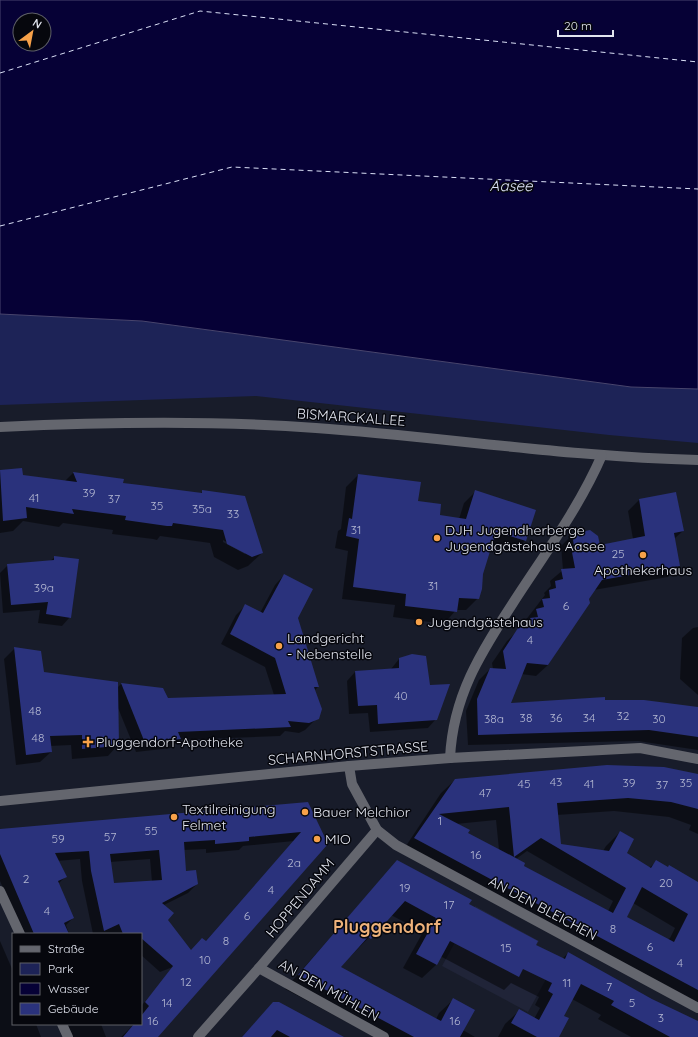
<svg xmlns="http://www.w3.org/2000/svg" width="698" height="1037" font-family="Quicksand,sans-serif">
<rect width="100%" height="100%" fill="#181c2a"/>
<polygon fill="#202438" points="475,906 539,941 534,949 556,961 528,1012 442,966"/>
<polygon fill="#1d2357" points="0,314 142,321 631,387 698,389 698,443 609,435 256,396 0,405"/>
<path fill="#060136" stroke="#48456e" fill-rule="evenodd" d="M0 0H698V389L631 387 142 321 0 314ZM20 20H44V44H20Z"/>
<g fill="#0007" fill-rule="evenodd">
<path d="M21 469 22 476 65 481 73 473 123 480 122 484 200 494 203 491 262 553 248 566 238 570 214 557 210 543 160 536 157 540 153 539 112 534 113 530 63 523 59 527 23 521 13 531 0 533V471ZM223 540 245 552V554L223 542Z"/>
<polygon points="358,475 420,483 417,502 439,516 459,519 464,503 476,491 525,541 514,553 491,545 482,574 478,598 466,610 456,610 444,624 393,617 395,605 342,599 348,551 335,548 338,531 341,529 346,487"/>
<polygon points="676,493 683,531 674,539 679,565 668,577 594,590 548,665 536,676 521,674 509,704 604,698 604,701 644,701 698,708 698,750 638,741 468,745 466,711 479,680 490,669 493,669 492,663 507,641 526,623 525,621 545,595 544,593 551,586 550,581 563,570 561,546 572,535 599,546 633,539 628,511 639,500"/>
<polygon points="55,557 70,617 62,626 38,623 40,610 3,613 0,573 8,565 50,561"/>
<polygon points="284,575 318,687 314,691 315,720 305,730 299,733 285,731 280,736 179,740 171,748 136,752 118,708 118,745 108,756 72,759 71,745 50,746 51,752 40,762 16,765 4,659 15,648 43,673 117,688 121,684 162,689 167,699 274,695 265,667 221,644 236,615 246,605 260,613 275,585"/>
<polygon points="698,627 698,695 680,679 682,638 693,628"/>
<polygon points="399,659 436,719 428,728 370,732 368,713 349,714 347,681 355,672 391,669"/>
<path d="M698 776V834L689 830 691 825 669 817 614 811 557 815 560 845 603 851 606 846 620 832 626 853 649 868 656 862 698 883V1011L402 852 441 793 455 780ZM496 820 499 850 467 834 456 824ZM527 851 613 901 608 911 523 866 516 859ZM633 903 675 928 670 938 667 940 626 918Z"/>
<path d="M307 803 327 844 157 1037H121L134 1024H141V1006L178 965 160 972 141 955V934H93L82 881 80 859 57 861 65 877 58 884 73 918 66 925 69 934H22L0 881V830ZM294 841 205 942 190 951 167 920 164 905 188 893 197 884 185 872 184 850 206 849V853L239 850 243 846ZM150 859 152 882 113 884 110 862Z"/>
<polygon points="397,862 534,946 562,959 568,953 652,999 698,1023 698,1037 631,1037 598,1019 601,1015 572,999 563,1016 558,1037 498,1037 505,1024 519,1011 534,1019 540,1008 535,1005 539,997 511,983 504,990 440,956 436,965 422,978 403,968 423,932 391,915 339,968 436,1019 439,1013 453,1000 463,1030 475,1037 375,1037 285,989"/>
<polygon points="0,941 13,971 13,1024 36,1024 41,1037 0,1037"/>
<polygon points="273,1003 342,1037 242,1037"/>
<polygon points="60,1024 101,1024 106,1037 66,1037"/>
</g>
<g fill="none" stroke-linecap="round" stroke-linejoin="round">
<g stroke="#dae0f6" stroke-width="1" stroke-dasharray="5 4" stroke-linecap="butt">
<polyline points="0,73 200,11 698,62"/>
<polyline points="0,226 232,167 698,189"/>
</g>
</g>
<g fill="#2a327c" fill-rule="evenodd">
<polygon points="22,468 23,475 77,482 73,472 124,479 123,483 140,485 202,493 202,490 245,496 263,553 252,557 227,544 223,530 173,523 172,526 167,526 125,520 126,516 72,509 74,514 26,507 27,518 3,521 0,470"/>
<polygon points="358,474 421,482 418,501 441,504 440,515 466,519 475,490 536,510 526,541 496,532 483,574 482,589 479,599 459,598 457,612 405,606 406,594 353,587 359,539 346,536 349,518 352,519"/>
<polygon points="676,492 684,531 674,533 680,566 602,580 589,599 590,603 548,665 527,663 511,703 605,697 605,700 644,700 698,707 698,737 649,730 478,735 477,699 490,668 506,669 503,651 518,628 531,626 530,618 538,617 536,609 544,607 542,599 550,598 549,590 556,588 555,581 563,579 561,569 575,568 571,547 574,546 572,534 590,530 598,536 600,545 645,536 639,499"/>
<polygon points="54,556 79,559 71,618 46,614 48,602 11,605 7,564 54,560"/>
<polygon points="284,574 313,589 298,618 319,687 314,687 322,709 319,719 309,723 288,721 291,727 178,732 181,739 145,743 121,683 163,688 168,698 286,694 275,658 230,634 245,604 263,613"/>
<polygon points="14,647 41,651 44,672 118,682 119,746 82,749 82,735 50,736 52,752 26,755"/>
<polygon points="412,654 426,656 430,685 450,684 437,720 378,724 377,705 358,706 355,671 399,668 399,658"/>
<path d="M607 765 664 767 698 774V809L671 802 628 798 557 803 561 844 609 851 620 831 634 839 627 853 651 868 656 860 668 867 669 865 698 882V990L414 838 455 779ZM509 807 514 857 468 833 470 830 439 814ZM541 838 626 888 613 913 524 866 525 863 514 857ZM642 887 688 914 674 942 627 917Z"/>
<path d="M308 802 328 844 158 1037H123L134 1024H141V1016L149 1006 145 1002 173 966 141 938V934H123L119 924 104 931 91 871 89 851 55 853 67 877 58 881 74 918 64 923 69 934H34L0 854V829ZM301 832 206 941 202 938 191 950 168 920 174 913 162 903 198 884 196 870 186 871 184 842 215 840V844L249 841V837ZM159 850 162 880 114 883 110 854Z"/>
<polygon points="397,860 472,900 469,904 538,941 536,945 565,959 568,952 652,999 698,1021 698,1037 670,1037 611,1005 614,1001 581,984 564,1016 569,1018 559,1037 537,1037 511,1023 519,1009 539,1020 553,994 548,991 552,983 523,969 519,977 450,941 437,965 416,954 436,918 405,901 371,939 368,937 341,967 441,1021 453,998 475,1010 460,1037 414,1037 298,975"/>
<polygon points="273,1002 279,1002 344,1037 290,1037 277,1030 271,1037 242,1037"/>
</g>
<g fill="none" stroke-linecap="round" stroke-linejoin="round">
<g stroke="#64666e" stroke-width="10">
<path d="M0 427C105 422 212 420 316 428 443 437 570 457 698 460"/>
<path d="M450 758C453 696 480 654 513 603 544 555 579 508 602 455"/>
<polyline points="349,766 352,784 377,830 396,845 698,1008"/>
<polyline points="0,891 20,934"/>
<polyline points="259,968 384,1037"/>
<polyline points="62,1024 68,1037"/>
<polyline points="198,1037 259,968 377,830"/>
</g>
<polyline stroke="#64666e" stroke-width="10" points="0,801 349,766 450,758 640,748 698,759"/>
</g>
<g fill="#f7a149" stroke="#06070d" stroke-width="1.5">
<circle cx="437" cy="538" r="4"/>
<circle cx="643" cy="555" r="4"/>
<circle cx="419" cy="622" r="4"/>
<circle cx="279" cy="646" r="4"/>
<path d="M86 736h4v4h4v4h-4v4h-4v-4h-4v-4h4z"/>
<circle cx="305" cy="812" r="4"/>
<circle cx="174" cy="817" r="4"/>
<circle cx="317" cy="839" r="4"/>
</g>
<g text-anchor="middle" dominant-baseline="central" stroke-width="3" stroke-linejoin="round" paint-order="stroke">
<g font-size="12" fill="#b4b8d2">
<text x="89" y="492">39</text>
<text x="34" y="497">41</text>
<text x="114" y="498">37</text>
<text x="157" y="505">35</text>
<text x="202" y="508">35a</text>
<text x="233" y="513">33</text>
<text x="356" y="529">31</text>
<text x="618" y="553">25</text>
<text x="433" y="585">31</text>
<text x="44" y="587">39a</text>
<text x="566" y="605">6</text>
<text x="530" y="639">4</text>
<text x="401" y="695">40</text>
<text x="35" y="710">48</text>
<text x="623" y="715">32</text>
<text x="526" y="717">38</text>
<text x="556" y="717">36</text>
<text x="589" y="717">34</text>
<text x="494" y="718">38a</text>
<text x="659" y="718">30</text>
<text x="38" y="737">48</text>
<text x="556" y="781">43</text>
<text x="629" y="782">39</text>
<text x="686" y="782">35</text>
<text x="524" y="783">45</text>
<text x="589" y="783">41</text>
<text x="662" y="784">37</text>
<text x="485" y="792">47</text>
<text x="440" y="820">1</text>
<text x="151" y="830">55</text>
<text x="110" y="836">57</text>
<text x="58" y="838">59</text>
<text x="476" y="854">16</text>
<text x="294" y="862">2a</text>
<text x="26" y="878">2</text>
<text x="666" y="882">20</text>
<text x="405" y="887">19</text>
<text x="271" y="889">4</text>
<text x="449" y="904">17</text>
<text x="47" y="910">4</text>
<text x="247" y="915">6</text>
<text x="613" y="928">8</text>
<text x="226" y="940">8</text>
<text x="650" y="946">6</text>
<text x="506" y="947">15</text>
<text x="205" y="959">10</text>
<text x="680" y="962">4</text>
<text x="186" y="981">12</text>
<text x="567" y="982">11</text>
<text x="609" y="986">7</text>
<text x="167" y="1002">14</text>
<text x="632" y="1002">5</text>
<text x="661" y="1017">3</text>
<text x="153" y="1020">16</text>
<text x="455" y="1020">16</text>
</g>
<g font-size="14" fill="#e2e5ef" stroke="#06070d">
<text transform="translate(351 417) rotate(4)">BISMARCKALLEE</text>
<text transform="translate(348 753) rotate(-5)">SCHARNHORSTSTRASSE</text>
<text transform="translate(300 898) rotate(-50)">HOPPENDAMM</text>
<text transform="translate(543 908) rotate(28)">AN DEN BLEICHEN</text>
<text transform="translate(329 990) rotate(29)">AN DEN MÜHLEN</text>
</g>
<g font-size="14" fill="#e2e5ef" stroke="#06070d" text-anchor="start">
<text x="445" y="530">DJH Jugendherberge<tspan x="445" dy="16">Jugendgästehaus Aasee</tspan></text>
<text x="643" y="570" text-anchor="middle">Apothekerhaus</text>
<text x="427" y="622">Jugendgästehaus</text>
<text x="287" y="638">Landgericht<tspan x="287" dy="16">- Nebenstelle</tspan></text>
<text x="96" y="742">Pluggendorf-Apotheke</text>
<text x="182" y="809">Textilreinigung<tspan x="182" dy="16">Felmet</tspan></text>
<text x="313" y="812">Bauer Melchior</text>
<text x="325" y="839">MIO</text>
</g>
<g font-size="15" font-style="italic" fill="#dae0f6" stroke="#06070d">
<text x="511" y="185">Aasee</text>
</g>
<g font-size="18" font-weight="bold" fill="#eeb27b" stroke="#06070d">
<text x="387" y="926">Pluggendorf</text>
</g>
</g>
<rect x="12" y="933" width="130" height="92" fill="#06070d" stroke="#5e6067"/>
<rect x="20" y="946" width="20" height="6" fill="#64666e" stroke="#5e6067"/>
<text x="48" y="953" font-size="12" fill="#e2e5ef">Straße</text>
<rect x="20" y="963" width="20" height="12" fill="#1d2357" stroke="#5e6067"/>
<text x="48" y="973" font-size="12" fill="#e2e5ef">Park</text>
<rect x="20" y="983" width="20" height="12" fill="#060136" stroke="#5e6067"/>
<text x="48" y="993" font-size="12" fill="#e2e5ef">Wasser</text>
<rect x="20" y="1003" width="20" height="12" fill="#2a327c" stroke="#5e6067"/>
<text x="48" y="1013" font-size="12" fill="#e2e5ef">Gebäude</text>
<g transform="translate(32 32) rotate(32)"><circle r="19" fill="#06070d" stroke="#5e6067"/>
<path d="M0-3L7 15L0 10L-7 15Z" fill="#f7a149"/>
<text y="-6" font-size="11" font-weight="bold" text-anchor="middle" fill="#e2e5ef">N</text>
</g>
<path d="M558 30v6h55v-6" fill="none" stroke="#e2e5ef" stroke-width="2"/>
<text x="564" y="30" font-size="12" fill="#e2e5ef" stroke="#06070d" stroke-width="3" paint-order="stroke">20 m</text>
</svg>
